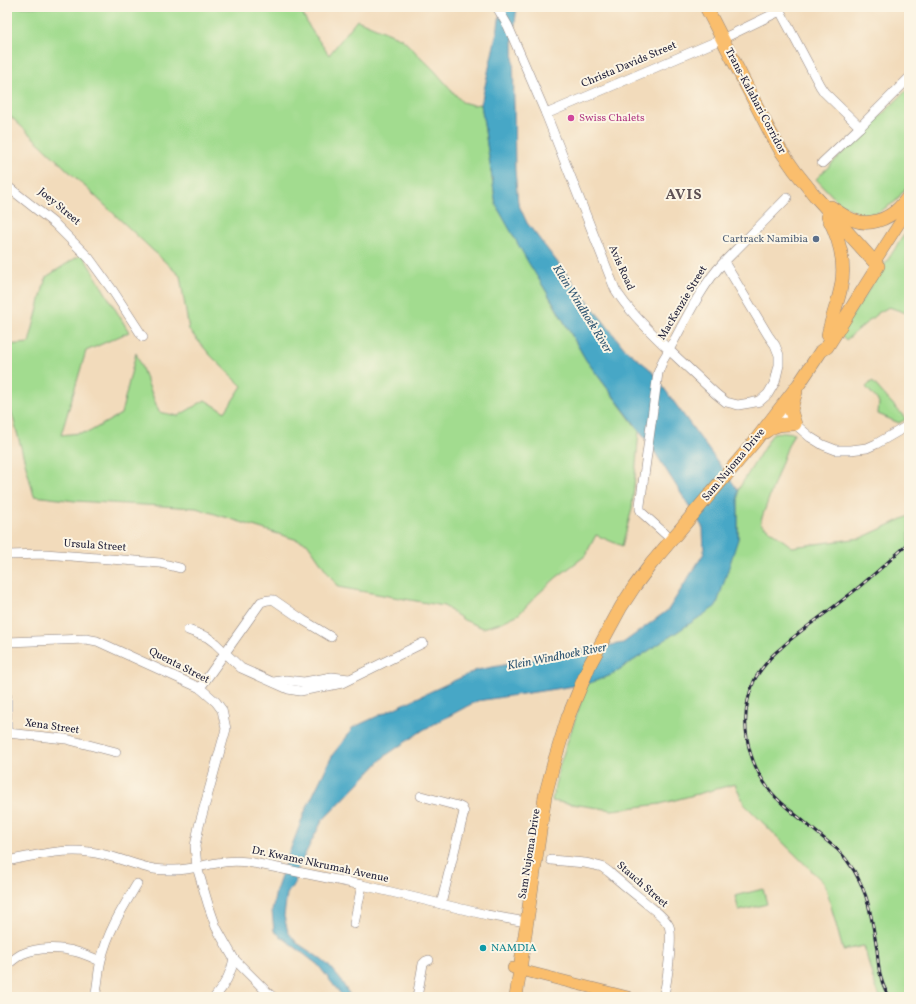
<svg xmlns="http://www.w3.org/2000/svg" width="916" height="1004" font-family="Vollkorn,serif">
<rect width="100%" height="100%" fill="#fcf5e5"/>
<filter id="ink" filterUnits="userSpaceOnUse"><feTurbulence type="fractalNoise" baseFrequency=".025" numOctaves="2"/><feDisplacementMap in="SourceGraphic" scale="8" xChannelSelector="R" yChannelSelector="G"/><feConvolveMatrix kernelMatrix="1 2 1 2 8 2 1 2 1" color-interpolation-filters="sRGB"/></filter>
<filter id="wash" filterUnits="userSpaceOnUse"><feTurbulence type="fractalNoise" baseFrequency=".012" numOctaves="4" result="noise"/><feDisplacementMap in="SourceGraphic" scale="16" xChannelSelector="R" yChannelSelector="G"/><feGaussianBlur stdDeviation="0.9" result="paint"/><feColorMatrix in="noise" values="0 0 0 0 0 0 0 0 0 0 0 0 0 0 0 0 0 1.4 0 .05"/><feComposite in="paint" operator="in"/></filter>
<g filter="url(#wash)">
<rect width="100%" height="100%" fill="#f2dbbb"/>
<g fill="#a2dc8f" stroke="#627f65">
<polygon points="7,7 299,7 310,28 329,55 357,20 402,39 433,69 462,102 473,105 481,104 496,205 586,360 639,431 632,509 622,546 596,535 585,556 557,577 537,595 519,614 500,623 483,628 464,620 444,606 338,587 307,543 196,508 75,501 34,496 7,395 7,345 29,343 46,277 82,254 129,332 86,351 61,435 89,432 121,414 136,353 159,412 178,416 205,400 225,412 242,386 211,356 189,330 180,276 7,113"/>
<polygon points="909,88 909,184 895,202 877,213 860,214 838,202 816,179"/>
<polygon points="909,227 909,314 889,307 878,313 846,340 840,334"/>
<polygon points="872,381 906,419 899,423 878,414 879,402 866,387"/>
<polygon points="785,432 794,433 787,448 760,523 792,547 861,538 909,516 909,997 880,997 873,979 864,946 843,950 825,884 744,804 735,784 660,804 612,810 552,801 559,767 587,684 609,676 639,657 680,630 738,539 738,490 773,433"/>
<polygon points="763,889 767,904 739,911 735,896"/>
</g>
<polygon fill="#47a7c6" stroke="#346480" points="501,7 517,7 513,38 515,170 518,203 527,223 624,348 650,369 738,490 738,539 717,604 715,607 639,657 609,676 587,684 477,701 423,730 385,756 322,821 297,870 295,882 287,894 284,916 288,932 297,943 318,957 328,965 340,979 351,997 343,997 318,965 274,931 272,911 276,891 289,853 306,809 333,754 349,734 352,728 477,670 623,643 668,610 704,553 703,528 649,443 586,360 551,299 528,262 496,205 481,104 498,27"/>
</g>
<g filter="url(#ink)">
<g fill="none" stroke-linecap="round" stroke-linejoin="round">
<defs>
<g id="minor">
<path d="M497 7 508 26 546 114 615 289C629 312 650 331 669 350L663 360 658 373 640 505V509L642 513 672 540"/>
<polyline points="778,7 820,86 824,92 860,127"/>
<polyline points="546,114 722,39 780,11"/>
<polyline points="822,163 860,127 909,78"/>
<polyline points="7,186 55,224 89,258 113,291 143,337"/>
<path d="M724 262 768 335 775 345 779 355V365L775 382 768 394 760 401 750 403 738 405 726 402 716 394 669 350C685 321 701 286 724 262L787 198"/>
<polyline points="779,410 810,437 823,445 836,450 850,450 867,448 876,444 909,425"/>
<polyline points="7,555 45,554 123,560 160,563 180,568"/>
<polyline points="188,630 207,637 215,643 241,668 288,689 300,691 328,686 342,683 423,643"/>
<polyline points="7,642 86,639 97,641 200,688 216,702 222,710 226,729 199,826 195,846 197,867 208,904 216,927 234,959 267,992 273,997"/>
<polyline points="274,682 286,680 304,682 332,677 349,679"/>
<path d="M200 688 261 602C266 600 269 599 274 600L303 620 331 637"/>
<polyline points="7,697 7,734"/>
<polyline points="7,733 66,739 116,752"/>
<polyline points="421,796 458,806 462,808 464,812 441,904"/>
<path d="M551 860 585 863 594 865 602 867 609 872C621 883 634 893 647 904 654 910 665 917 669 926 673 937 667 985 663 997"/>
<path d="M7 861C32 856 64 848 89 852 111 854 132 865 154 869 161 870 169 870 175 870 190 870 203 865 217 863 228 861 238 861 248 862L362 885 487 915 526 922"/>
<polyline points="354,924 362,885"/>
<path d="M7 965C12 961 16 957 22 954 38 947 60 947 77 952 85 954 93 958 100 961"/>
<path d="M95 997C98 985 98 972 101 960 108 931 122 909 137 884"/>
<path d="M215 997C225 985 231 974 234 959"/>
<polyline points="417,997 423,964 426,961 429,960"/>
</g>
<g id="major">
<polyline points="874,263 909,208"/>
<polyline points="513,968 628,997"/>
</g>
<g id="highway">
<path d="M831 207C838 212 845 217 853 220 869 226 887 220 899 208 903 204 906 200 909 196"/>
<path d="M828 217C839 238 846 263 841 287 838 303 831 319 828 335"/>
<path d="M765 432C775 424 783 424 795 424L791 411 793 402 796 392"/>
<polyline points="516,997 545,796 554,762 568,717 590,664 621,607 634,587 651,564 755,441 799,384 821,351 827,347 878,266 815,196 795,171 781,151 769,130 706,7"/>
</g>
</defs>
<use href="#minor" stroke="#8a7e7b" stroke-width="10"/>
<use href="#major" stroke="#8a7e7b" stroke-width="12"/>
<use href="#highway" stroke="#8a7e7b" stroke-width="14"/>
<use href="#minor" stroke="#fff" stroke-width="9"/>
<use href="#major" stroke="#fabe6d" stroke-width="11"/>
<use href="#highway" stroke="#fabe6d" stroke-width="13"/>
<defs>
<path id="rail" d="M889 997C886 991 882 984 881 977 878 968 878 959 877 950 871 911 866 878 837 849 825 840 814 830 802 820 791 811 780 803 771 792 746 760 738 719 754 681 757 674 763 667 768 661 771 656 776 652 781 648 799 631 820 618 840 602 864 584 887 563 909 543"/>
</defs>
<use href="#rail" stroke="#22223b" stroke-width="3"/>
<use href="#rail" stroke="#fcf5e5" stroke-width="1.5" stroke-dasharray="4.5" stroke-linecap="butt"/>
</g>
</g>
<circle fill="#d1479c" stroke="#fcf5e5" stroke-width="1.5" cx="571" cy="118" r="4"/>
<circle fill="#5c6f8a" stroke="#fcf5e5" stroke-width="1.5" cx="816" cy="239" r="4"/>
<circle fill="#0f9aa8" stroke="#fcf5e5" stroke-width="1.5" cx="483" cy="948" r="4"/>
<g text-anchor="middle" dominant-baseline="central" stroke-width="4" stroke-linejoin="round" paint-order="stroke">
<g font-size="11" fill="#22223b" stroke="#fcf5e5">
<text transform="translate(629 65) rotate(-23)">Christa Davids Street</text>
<text transform="translate(755 101) rotate(62)">Trans-Kalahari Corridor</text>
<text transform="translate(59 207) rotate(40)">Joey Street</text>
<text transform="translate(621 268) rotate(66)">Avis Road</text>
<text transform="translate(683 303) rotate(-59)">MacKenzie Street</text>
<text transform="translate(734 465) rotate(-50)">Sam Nujoma Drive</text>
<text transform="translate(95 546) rotate(4)">Ursula Street</text>
<text transform="translate(179 666) rotate(27)">Quenta Street</text>
<text transform="translate(52 727) rotate(8)">Xena Street</text>
<text transform="translate(530 854) rotate(-81)">Sam Nujoma Drive</text>
<text transform="translate(320 865) rotate(12)">Dr. Kwame Nkrumah Avenue</text>
<text transform="translate(642 885) rotate(41)">Stauch Street</text>
</g>
<g font-size="11" fill="#b23c85" stroke="#fcf5e5" text-anchor="start">
<text x="579" y="118">Swiss Chalets</text>
</g>
<g font-size="11" fill="#4e5e75" stroke="#fcf5e5" text-anchor="end">
<text x="808" y="239">Cartrack Namibia</text>
</g>
<g font-size="11" fill="#0d838f" stroke="#fcf5e5" text-anchor="start">
<text x="491" y="948">NAMDIA</text>
</g>
<g font-size="12" font-style="italic" fill="#315773" stroke="#fcf5e5">
<text transform="translate(582 309) rotate(58)">Klein Windhoek River</text>
<text transform="translate(557 657) rotate(-11)">Klein Windhoek River</text>
</g>
<g font-size="15" font-weight="bold" letter-spacing="1" fill="#5e5255" stroke="#fcf5e5">
<text x="684" y="195">AVIS</text>
</g>
</g>
<rect width="916" height="1004" fill="none" stroke="#fcf5e5" stroke-width="24"/>
</svg>
